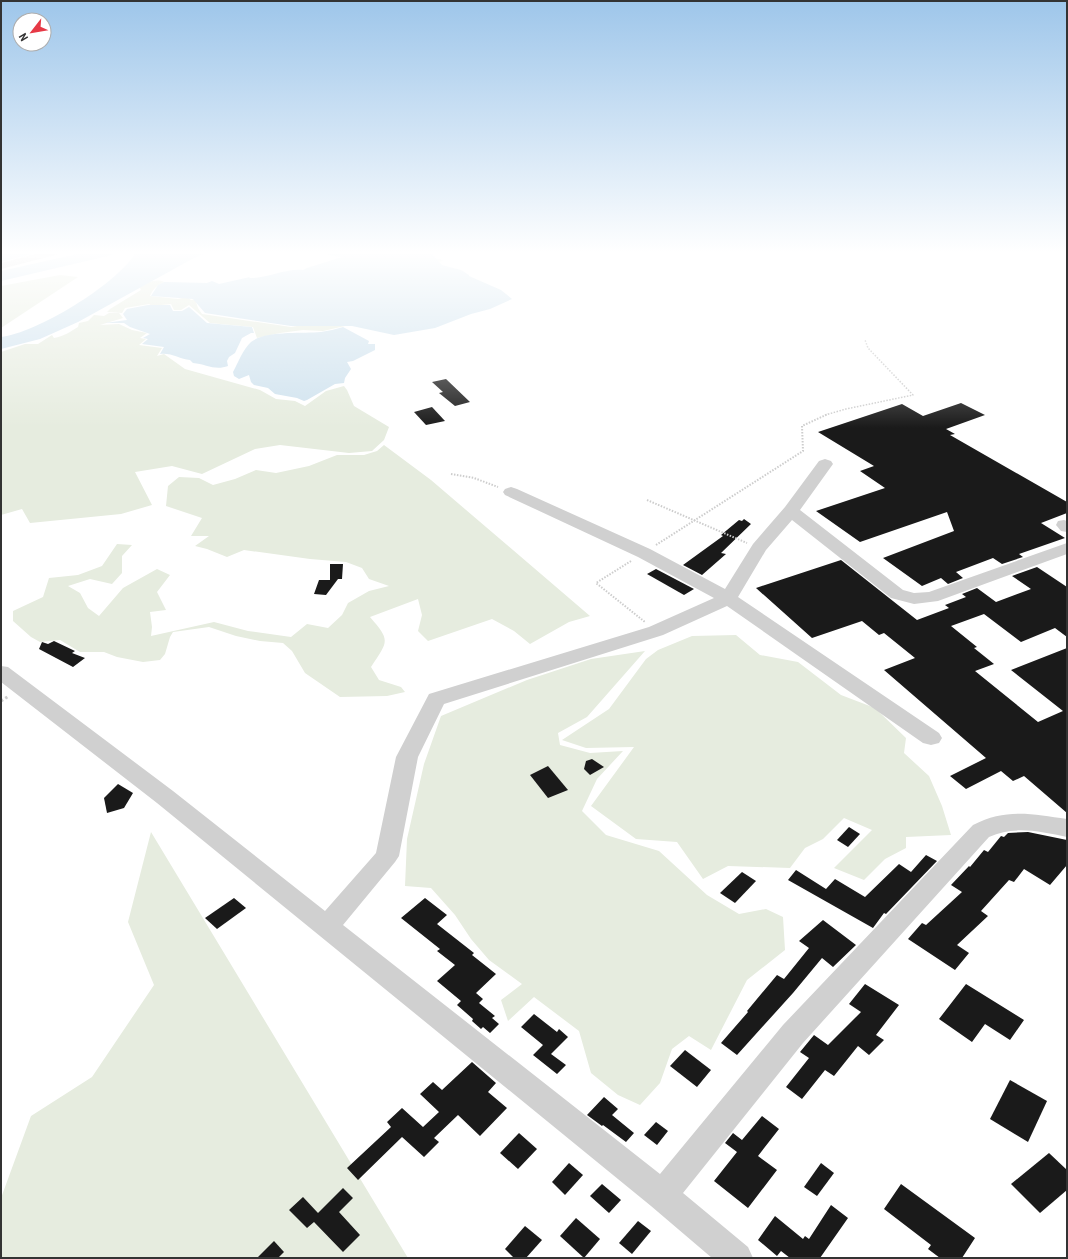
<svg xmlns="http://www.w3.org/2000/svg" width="1068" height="1259" font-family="'Roboto Condensed',sans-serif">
<rect width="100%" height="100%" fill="#fff"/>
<g fill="#e6ecdf">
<path d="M440 259 443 261 196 302 198 308 202 314 291 327 303 325 345 326 323 331 303 330 280 333 257 338 253 327 210 323 189 305 181 310H174L171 304 152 306 149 304 125 308 122 313 107 312 110 309 141 290 139 286C147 283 156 278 164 282 157 285 153 289 150 296L178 299 187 297 191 300Z"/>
<polygon points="60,275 78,277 1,328 1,286"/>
<path d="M109 313H119L123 318 100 325 119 324 132 330 147 333 140 338 146 339 139 345 162 348 157 356 164 354 185 369 260 390 276 399 295 401 305 406 326 391 344 386 347 390 354 406 389 427 384 440 372 451 349 453 280 445 255 449 202 474 172 466 135 472 152 505 121 514 30 523 22 509 1 515V352L25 344H38L52 335 54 338C64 336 70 332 78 327L79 323 88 321 94 315 104 316Z"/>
<path d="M384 445 431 480 590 616 569 622 530 644 514 631 492 619 428 641 418 631 422 615 418 599 370 617C391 641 388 641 371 667L379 680 401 687 405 692 387 696 340 697 305 673 292 651 283 643 260 641 236 636 209 627 173 632 170 637 165 654 160 660 143 662 117 657 104 652H80L60 640 40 642 31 637 13 621V611L43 597 49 578 78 575 102 566 117 544 132 545 122 556V573L112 584 90 579 68 586 80 593 88 608 99 616 123 588 157 569 170 575 157 592 166 610 150 612 152 627 151 636 214 622 248 631 291 637 307 624 328 628 342 615 348 603 369 591 389 586 369 579 362 568 346 562 310 559 244 550 227 557 207 549 195 546 209 536H191L202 518 166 506 168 486 179 477 199 478 213 485 235 479 256 470 276 473 309 466 337 455H364L377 451Z"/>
<polygon points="736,635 760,655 798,662 841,695 875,708 906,738 904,753 929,776 942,806 951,835 906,837 906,848 885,859 864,880 834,868 872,830 844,818 823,839 805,848 790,868 728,866 703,879 677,842 636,839 591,806 634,747 586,748 562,740 609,709 646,659 658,650 692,636"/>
<polygon points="645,651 587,717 558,733 560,745 590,753 623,751 597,779 582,811 606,835 659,851 707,895 739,914 766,909 783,917 785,950 747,980 711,1050 689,1036 672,1049 660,1083 640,1105 618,1095 591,1073 579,1031 534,997 508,1021 501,1000 522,984 489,960 471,939 455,915 431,888 405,886 407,839 424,764 441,716 527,680 591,659"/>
<polygon points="151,832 408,1258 1,1258 1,1198 31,1116 92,1077 154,985 128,922"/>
</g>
<g fill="#cfe2ee">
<polygon points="1,252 39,252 1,262"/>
<path d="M136 252H208L192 259 78 322 40 339 1 349V337C37 333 119 283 136 252Z"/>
<path d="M330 252H427L432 254 442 265 461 270 469 275V276L501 290 512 299 490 309 471 314 435 328 394 335 352 326H291L205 313 193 299 151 296 158 285 164 282 207 283 212 281 219 284 250 277 249 278C266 279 286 268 303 270L307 268 342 257 328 255Z"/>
<path d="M148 305H170L173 311H182L189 307 207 323 252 327 254 333H251L242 338 235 353 229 357 227 361 228 366C215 371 206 364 193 363L190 360C180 359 170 352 160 354L164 347 142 344 148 339 143 338 150 334 130 327 124 323H105L127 320 123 314 127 309Z"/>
<path d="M343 327 369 341 368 344H375V350L353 361 347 362 351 369 345 378 344 383 335 384 307 400 304 401 297 398 275 394 268 388 254 385 251 382 249 375 239 379 234 376 233 372C238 363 243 349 251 342 266 330 303 334 321 332 328 331 336 329 343 327Z"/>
</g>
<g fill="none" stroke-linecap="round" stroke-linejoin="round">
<polygon fill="#cfe2ee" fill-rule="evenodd" points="86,252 114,252 112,255 1,281 1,271"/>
</g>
<g fill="#1a1a1a">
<polygon points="446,379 470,402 455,406 439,393 443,392 432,382"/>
<polygon points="961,403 985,415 946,429 955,434 950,435 1067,502 1067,513 1041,523 1065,538 1019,554 1023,557 1002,564 993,558 956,572 963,578 948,584 941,578 922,586 883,558 954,531 947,512 860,542 816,511 885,488 860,471 874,466 818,432 902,404 923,416"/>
<polygon points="432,407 445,421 426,425 414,412"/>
<polygon points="744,519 751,524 721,553 726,554 702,575 683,565 723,536 721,535 739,520 742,521"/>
<polygon points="841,560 917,620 949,608 945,605 966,597 962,594 977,588 996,602 1031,589 1012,576 1037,567 1067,587 1067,637 1055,628 1021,642 984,614 951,626 977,647 974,648 994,664 975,671 1038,722 1063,711 1011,670 1067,648 1067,813 1024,776 1013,781 1001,771 966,789 950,776 986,758 884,670 915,658 884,633 879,635 862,621 812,638 756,588"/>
<polygon points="330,564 343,564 342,579 338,579 326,595 314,594 319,580 330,580"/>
<polygon points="656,569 694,589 684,595 647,574"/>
<polygon points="54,641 75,651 72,653 85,658 73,667 39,649 42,642 48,644"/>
<polygon points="592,759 604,767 590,775 584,769 586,761"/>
<polygon points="548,766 568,790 548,798 530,775"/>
<polygon points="118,784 133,793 124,808 107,813 104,798"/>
<polygon points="849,827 860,834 848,847 837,840"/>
<polygon points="1028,832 1067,840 1067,865 1050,885 1024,869 1014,882 1009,880 981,911 988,916 957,945 969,953 955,970 908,939 922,923 926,925 962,892 951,885 969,866 970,867 984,850 988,852 1001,836 1004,837 1008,833"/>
<polygon points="926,855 937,861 886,914 884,913 873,928 788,880 796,870 826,889 835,879 865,897 899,864 911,872"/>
<polygon points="742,872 756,881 735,903 720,893"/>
<polygon points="234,898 246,908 217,929 205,918"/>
<polygon points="425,898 447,915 437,924 474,953 472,955 496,974 476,993 483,999 479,1003 495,1016 492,1018 499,1024 490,1033 483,1027 481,1029 472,1021 473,1019 457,1005 461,1001 437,981 455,965 437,951 440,949 401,918"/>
<polygon points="823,920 856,945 833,967 822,958 793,993 737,1055 721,1043 748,1012 747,1011 777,975 784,979 809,948 799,941"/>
<polygon points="865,984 899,1005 876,1035 884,1040 869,1055 858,1046 834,1076 825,1070 802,1099 786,1087 809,1058 800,1052 814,1035 828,1045 861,1012 849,1004"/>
<polygon points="966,984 1024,1020 1010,1040 985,1024 972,1042 939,1019"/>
<polygon points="534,1014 557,1032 559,1029 568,1037 551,1054 566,1065 557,1074 533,1055 543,1045 521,1027"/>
<polygon points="685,1050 711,1070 697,1087 670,1066"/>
<polygon points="472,1062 496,1083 488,1092 507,1108 480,1136 458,1115 434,1138 439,1142 424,1157 402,1137 358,1180 347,1168 391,1127 387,1122 402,1108 423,1127 439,1112 420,1094 433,1082 442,1090"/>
<polygon points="1010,1080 1047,1101 1028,1142 990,1119"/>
<polygon points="604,1097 618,1109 612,1115 634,1133 626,1142 603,1125 602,1126 587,1115"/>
<polygon points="762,1116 779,1129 758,1156 777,1170 748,1208 714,1181 737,1152 725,1143 733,1133 742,1140"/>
<polygon points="656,1122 668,1131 657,1145 644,1135"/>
<polygon points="519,1133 537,1149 518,1169 500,1153"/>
<polygon points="1049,1153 1067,1170 1067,1190 1040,1213 1011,1184"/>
<polygon points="569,1163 583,1175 565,1195 552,1182"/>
<polygon points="821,1163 834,1173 817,1196 804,1187"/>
<polygon points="602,1184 621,1200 609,1213 590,1196"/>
<polygon points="901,1184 975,1238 962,1258 940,1258 928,1249 931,1245 884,1209"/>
<polygon points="343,1188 353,1198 339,1212 360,1235 343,1252 314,1222 307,1228 289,1210 303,1197 318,1213"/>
<polygon points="831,1205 848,1218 820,1258 790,1258 781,1251 777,1256 758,1240 775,1216 803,1239 805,1236 809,1239"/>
<polygon points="576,1218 600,1239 584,1258 560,1236"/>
<polygon points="638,1221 651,1231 632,1254 619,1243"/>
<polygon points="525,1226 542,1240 526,1258 514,1258 505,1249"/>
<polygon points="274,1241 284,1252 278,1258 257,1258"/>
</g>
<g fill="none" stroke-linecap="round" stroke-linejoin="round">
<polyline stroke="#cdcdcd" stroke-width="1.5" stroke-dasharray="1.5 1.5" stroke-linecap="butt" points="825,415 846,409 913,395 868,348 865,340"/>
<g stroke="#cdcdcd" stroke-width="2" stroke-dasharray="1.5 1.5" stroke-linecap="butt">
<polyline points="451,474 474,478 498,487"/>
<polyline points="647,500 747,543"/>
<polyline points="656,545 803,451 802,426 828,414"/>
<polyline points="631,561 596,583 645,622"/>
</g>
<polyline stroke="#cdcdcd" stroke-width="3" stroke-dasharray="2.5 2.5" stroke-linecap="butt" points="1,701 9,696"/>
<g fill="#d0d0d0" fill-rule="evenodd">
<polygon points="43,252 61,252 59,254 1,269 1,263"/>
<path d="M825 459 831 461 833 464 800 510 903 590 914 593 929 592 1067 543V554L938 601 914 604 891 598 792 520 766 550 738 597 939 733 942 738 939 743 931 745 923 743 727 606 663 635 444 704 418 757 399 856 395 862 343 925 660 1174 783 1025 973 825C1006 808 1032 814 1067 819V837C1041 832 1014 825 989 837L803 1043 683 1193 748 1247 753 1258H712L651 1206 157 803 1 682V666L8 667 173 791 325 911 376 853 396 757 429 694 649 627 714 598 638 557 505 495 503 492 505 489 511 487 517 489 650 549 725 589 753 544 785 507 819 461Z"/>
<polygon points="1064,520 1067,521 1067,532 1061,531 1056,525 1058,521"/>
</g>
</g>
<linearGradient id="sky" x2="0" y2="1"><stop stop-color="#9ec6ea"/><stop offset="0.59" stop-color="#fff"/><stop offset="1" stop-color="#fff" stop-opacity="0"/></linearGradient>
<rect width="1068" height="428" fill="url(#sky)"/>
<rect width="1068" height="1259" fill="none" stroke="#333333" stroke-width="4"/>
<g transform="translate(32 32) rotate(239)"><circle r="19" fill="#ffffff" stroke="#adadad"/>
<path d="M0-3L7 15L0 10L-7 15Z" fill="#e63946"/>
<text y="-6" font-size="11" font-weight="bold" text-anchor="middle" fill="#333333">N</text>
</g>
</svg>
